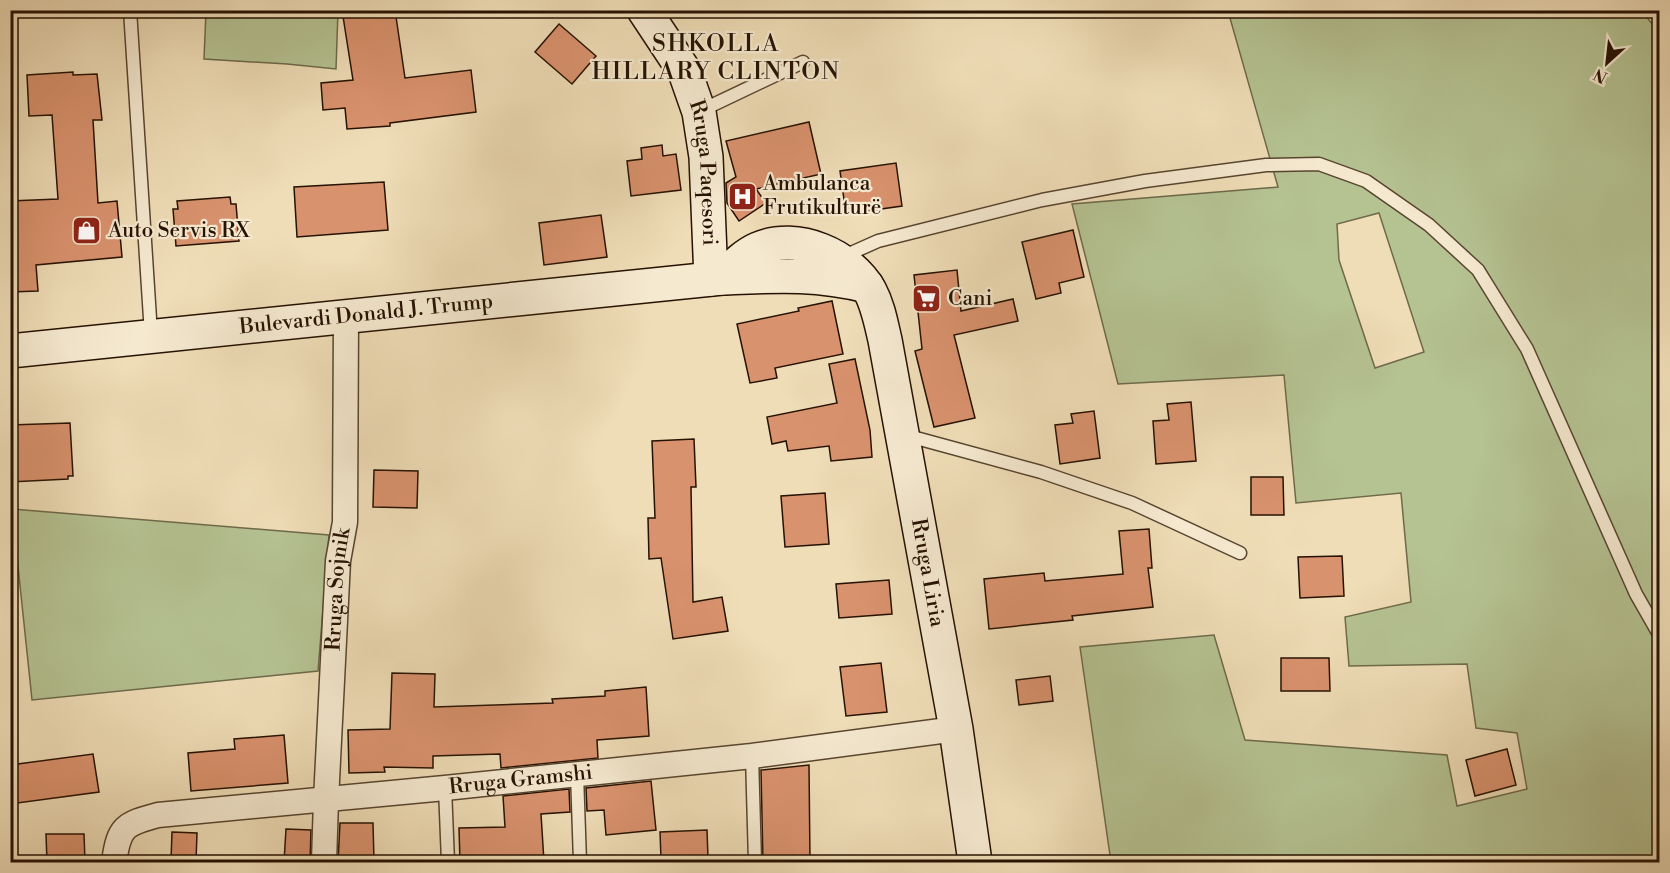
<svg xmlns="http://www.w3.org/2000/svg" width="1670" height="873" font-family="'Libre Bodoni',serif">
<rect width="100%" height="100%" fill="#efddb7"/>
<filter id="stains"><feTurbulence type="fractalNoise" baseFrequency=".00333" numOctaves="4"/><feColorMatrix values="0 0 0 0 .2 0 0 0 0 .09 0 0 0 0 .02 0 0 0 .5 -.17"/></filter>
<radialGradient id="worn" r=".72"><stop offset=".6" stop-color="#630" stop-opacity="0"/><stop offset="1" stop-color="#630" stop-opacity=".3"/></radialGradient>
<g fill="#b5c292" stroke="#6e6a4a" stroke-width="1.5" fill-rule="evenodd">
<polygon points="206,11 338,11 336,69 287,64 204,59"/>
<path d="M1228 11H1642L1660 34 1659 862H1111L1080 647 1214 635 1245 740 1447 755 1457 806 1527 789 1517 733 1476 728 1467 664 1349 666 1345 617 1411 602 1401 493 1296 503 1284 375 1118 384 1072 204 1278 187ZM1379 213 1424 352 1375 368 1339 260 1337 224Z"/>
<polygon points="12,509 329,535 318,671 32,700"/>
</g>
<g fill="#d9926e" stroke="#261202" stroke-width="1.5">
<polygon points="342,10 395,10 405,78 471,70 476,112 390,123 390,126 347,129 345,108 323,110 321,83 353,80"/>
<polygon points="559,24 596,56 572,84 535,52"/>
<polygon points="73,72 73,75 97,74 102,120 93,120 98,203 117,201 122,257 36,265 38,291 10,292 10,201 58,199 52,115 29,116 27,75"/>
<polygon points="809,122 821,174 756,189 766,203 739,221 727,203 726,183 736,177 726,141"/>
<polygon points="662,145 663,156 676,154 681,190 631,196 627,161 642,159 641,148"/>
<polygon points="896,163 902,206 846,214 840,171"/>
<polygon points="384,182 388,230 297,237 294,187"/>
<polygon points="230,197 231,204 236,204 239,241 176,246 173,209 178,209 177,201"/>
<polygon points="601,215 607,257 544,265 539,223"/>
<polygon points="1073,230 1084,277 1059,283 1061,293 1036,299 1022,242"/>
<polygon points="957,270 961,311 1013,299 1018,321 954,335 975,418 934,427 915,351 922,349 914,275"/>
<polygon points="832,301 843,354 775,368 777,378 750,383 737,324 799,311 798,308"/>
<polygon points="855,359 870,430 872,457 831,461 829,446 788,451 786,441 772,444 767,417 837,403 829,364"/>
<polygon points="1191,402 1196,461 1156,464 1153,421 1169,420 1167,404"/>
<polygon points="1094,411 1100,458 1060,464 1055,425 1073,423 1071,414"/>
<polygon points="70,423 73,476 68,476 68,479 10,482 10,425"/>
<polygon points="694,439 696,487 691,487 693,602 722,597 728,631 673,639 661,558 649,559 648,518 655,518 652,441"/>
<polygon points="374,470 418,471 417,508 373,507"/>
<polygon points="1251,477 1283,477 1284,515 1251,515"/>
<polygon points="825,493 829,544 785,547 781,496"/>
<polygon points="1149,529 1152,568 1148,568 1153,607 1072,616 1073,620 989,629 984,579 1044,573 1045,581 1123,574 1119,531"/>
<polygon points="1342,556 1344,596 1300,598 1298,557"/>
<polygon points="889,580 892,614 839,618 836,584"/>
<polygon points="1281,658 1329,658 1330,691 1281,691"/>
<polygon points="881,663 887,712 846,716 840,667"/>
<polygon points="392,673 435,674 434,707 553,703 552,699 605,696 605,691 646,687 649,736 597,740 598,758 501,768 500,754 433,756 433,768 384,767 385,772 349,773 348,730 390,729"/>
<polygon points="1050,676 1053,701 1019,705 1016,680"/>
<polygon points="284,735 288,783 191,791 188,753 235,749 234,739"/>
<polygon points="1507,749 1516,785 1475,796 1466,760"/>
<polygon points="93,754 99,792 10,804 10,765"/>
<polygon points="809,765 810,862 763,862 761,770"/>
<polygon points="651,781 656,830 606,835 604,810 587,811 586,788"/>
<polygon points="569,789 570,812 541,814 544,862 460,862 459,828 505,827 503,796"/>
<polygon points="340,823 373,823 374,862 338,862"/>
<polygon points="286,829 311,830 310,862 284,862"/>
<polygon points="707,830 708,858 661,859 660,832"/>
<polygon points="172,832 197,833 196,861 171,860"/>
<polygon points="46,834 84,834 85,862 47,862"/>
</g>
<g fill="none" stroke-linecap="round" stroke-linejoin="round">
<defs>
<g id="lane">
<polyline points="130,10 151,334"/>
<polyline points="700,111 803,62"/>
<polyline points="842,257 878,241 1042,200 1145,181 1266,165 1319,164 1366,181 1429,225 1478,270 1527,349 1636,594 1660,636"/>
<polyline points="905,435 1041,472 1132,503 1240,553"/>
<polyline points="752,756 755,862"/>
<polyline points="577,774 580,862"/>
<polyline points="445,788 448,862"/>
</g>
<g id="street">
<path id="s1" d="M114 862C119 827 124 824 158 815L445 788 752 756 956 729"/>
<path id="s2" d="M324 862 326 800 338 561 345 522 346 317"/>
</g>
<g id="secondary">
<path id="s3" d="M644 10 685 72 699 112 706 157 711 279"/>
<path id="s4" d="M722 278C733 267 744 255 758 249 797 232 850 255 870 291 878 306 881 323 885 340L956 729 975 862"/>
<path id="s5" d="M10 351 722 278C774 276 815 273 867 286"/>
</g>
</defs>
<use href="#lane" stroke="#58452f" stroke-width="15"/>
<use href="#street" stroke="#58452f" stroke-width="27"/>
<use href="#secondary" stroke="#261202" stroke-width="36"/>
<use href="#lane" stroke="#f5e9d0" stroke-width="12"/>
<use href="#street" stroke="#f5e9d0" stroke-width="24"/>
<use href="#secondary" stroke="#f5e9d0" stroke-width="33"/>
</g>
<defs>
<symbol id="hospital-square" viewBox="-11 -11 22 22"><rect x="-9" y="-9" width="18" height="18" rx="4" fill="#8f2418" stroke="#f5e9d0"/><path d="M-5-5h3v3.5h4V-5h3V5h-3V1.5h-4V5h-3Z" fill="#fff"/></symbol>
<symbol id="shop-square" viewBox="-11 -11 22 22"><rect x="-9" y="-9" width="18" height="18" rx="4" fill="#8f2418" stroke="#f5e9d0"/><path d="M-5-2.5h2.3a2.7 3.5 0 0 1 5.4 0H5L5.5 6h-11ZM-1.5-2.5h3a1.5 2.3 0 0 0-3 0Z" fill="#fff"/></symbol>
<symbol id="supermarket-square" viewBox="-11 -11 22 22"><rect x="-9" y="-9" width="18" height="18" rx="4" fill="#8f2418" stroke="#f5e9d0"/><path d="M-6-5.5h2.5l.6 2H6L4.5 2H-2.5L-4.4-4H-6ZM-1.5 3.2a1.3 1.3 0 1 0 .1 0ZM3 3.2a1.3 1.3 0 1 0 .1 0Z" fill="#fff"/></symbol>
</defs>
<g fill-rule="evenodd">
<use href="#hospital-square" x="726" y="180" width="33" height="33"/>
<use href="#shop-square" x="70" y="214" width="33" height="33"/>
<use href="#supermarket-square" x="910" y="282" width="33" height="33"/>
</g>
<g text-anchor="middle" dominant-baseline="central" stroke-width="4.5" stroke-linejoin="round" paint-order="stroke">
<g font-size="21" fill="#261202" stroke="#f5e9d0">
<text stroke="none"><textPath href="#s3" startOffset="178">Rruga Paqesori</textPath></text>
<text stroke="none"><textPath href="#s5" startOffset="358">Bulevardi Donald J. Trump</textPath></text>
<text stroke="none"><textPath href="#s4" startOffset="464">Rruga Liria</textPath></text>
<text stroke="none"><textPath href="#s2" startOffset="273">Rruga Sojnik</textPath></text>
<text stroke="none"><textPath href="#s1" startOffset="436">Rruga Gramshi</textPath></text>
</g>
<g font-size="21" fill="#261202" stroke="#f5e9d0" text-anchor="start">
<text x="763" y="184">Ambulanca<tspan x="763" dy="24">Frutikulturë</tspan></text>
<text x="108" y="231">Auto Servis RX</text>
<text x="948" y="299">Cani</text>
</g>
<g font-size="24" letter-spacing="1.5" fill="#261202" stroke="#f5e9d0">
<text x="716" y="44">SHKOLLA<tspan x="716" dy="28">HILLARY CLINTON</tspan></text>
</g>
</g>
<rect width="1670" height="873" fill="none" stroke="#efddb7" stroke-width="36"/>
<rect x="12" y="12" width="1646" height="849" fill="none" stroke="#261202" stroke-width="3"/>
<rect x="18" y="18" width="1634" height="837" fill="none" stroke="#261202" stroke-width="1.5"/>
<g transform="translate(1607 63) rotate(207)" stroke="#f5e9d0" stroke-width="4.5" paint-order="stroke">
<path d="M0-4.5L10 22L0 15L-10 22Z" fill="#261202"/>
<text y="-9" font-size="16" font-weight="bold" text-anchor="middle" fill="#261202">N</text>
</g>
<rect width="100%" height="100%" filter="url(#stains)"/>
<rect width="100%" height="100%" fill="url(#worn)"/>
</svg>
